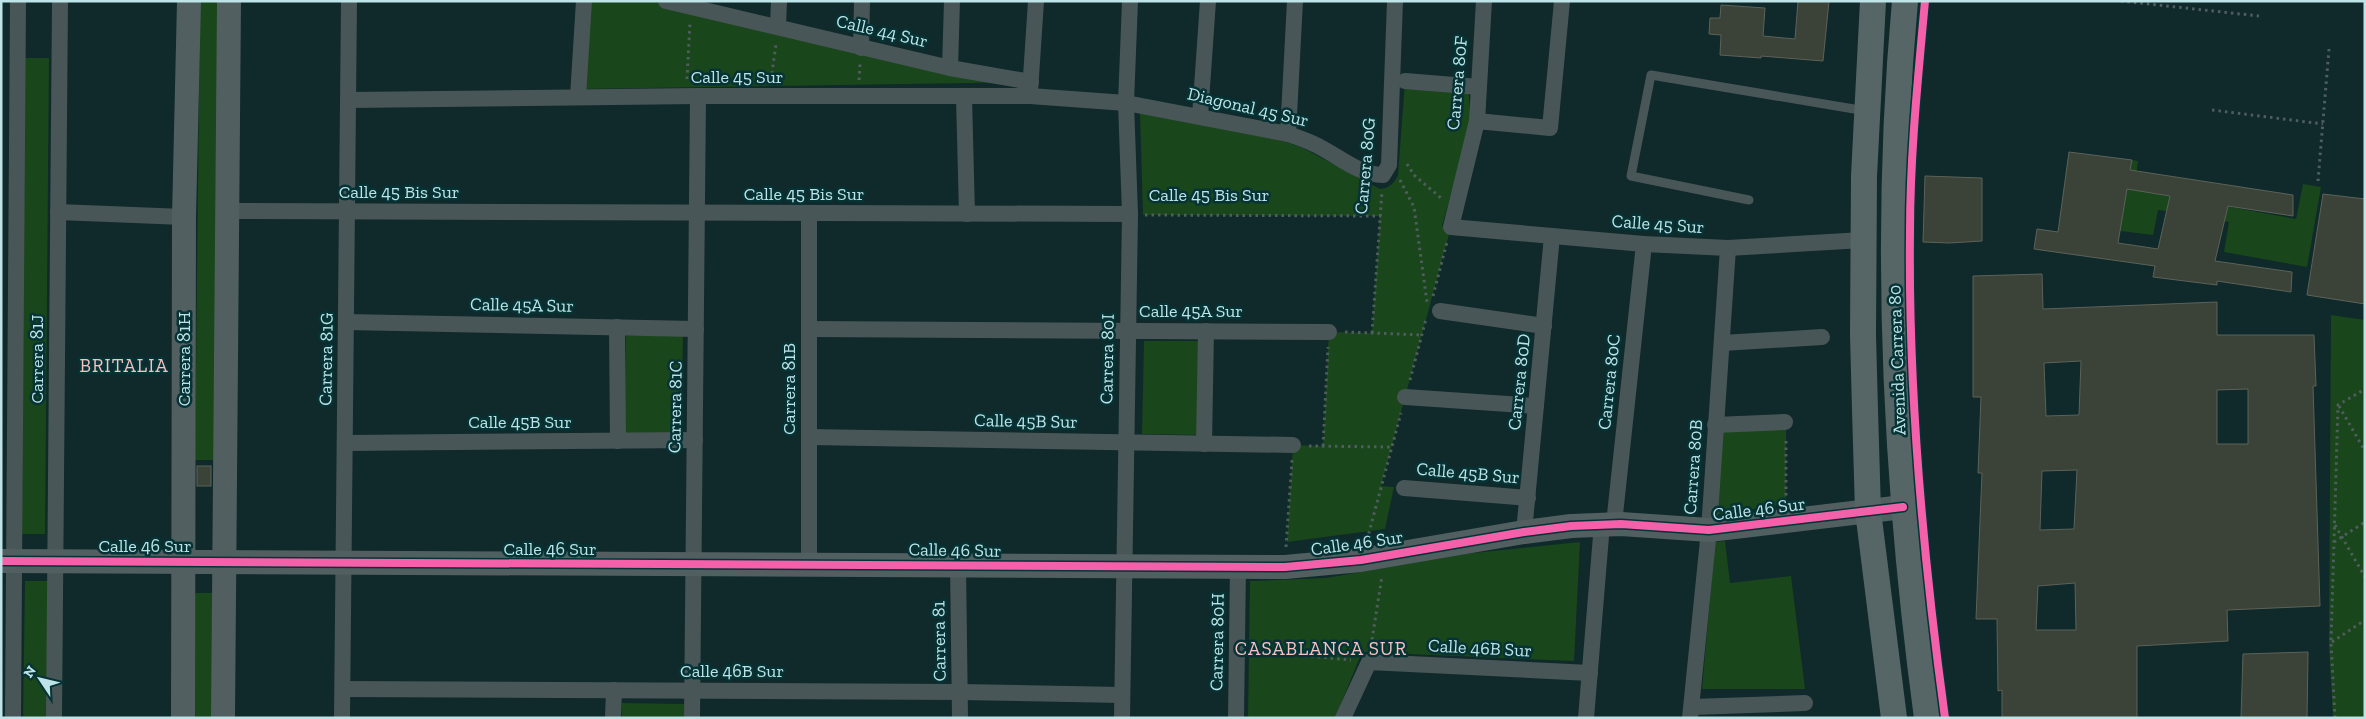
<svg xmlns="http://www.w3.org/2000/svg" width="2366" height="719" font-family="'Zilla Slab',serif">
<rect width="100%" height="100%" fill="#10292b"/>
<g fill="#19461a">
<polygon points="200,1 220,1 215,460 195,460"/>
<polygon points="584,1 666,1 1031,82 579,89"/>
<polygon points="25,58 49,58 45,534 22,534"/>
<path d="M1405 81 1468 86 1471 122 1442 226 1451 227 1381 486 1394 487 1385 529 1287 542 1293 445 1323 446 1329 332 1372 333 1380 216 1143 215 1140 113 1284 141 1303 148 1380 189C1389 188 1394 184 1398 175Z"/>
<polygon points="2132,160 2138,161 2134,190 2194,201 2192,215 2158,210 2153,235 2120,231"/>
<polygon points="2303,184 2321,187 2307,267 2224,252 2229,222 2200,217 2203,202 2296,219"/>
<polygon points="2331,315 2365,320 2365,718 2333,718 2329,645"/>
<polygon points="626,336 683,336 681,434 624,434"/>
<polygon points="1144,341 1202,341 1200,435 1142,434"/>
<polygon points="1786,427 1786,504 1715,515 1722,430"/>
<polygon points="1725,541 1730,583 1791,576 1805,689 1702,689 1715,542"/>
<polygon points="1580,542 1574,661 1362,652 1335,718 1248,718 1250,581 1326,578 1464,554"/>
<polygon points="25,581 49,581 47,718 23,718"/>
<rect x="191" y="593" width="22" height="125"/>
<polygon points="622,703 684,704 684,718 622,718"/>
</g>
<g fill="#3b4237" stroke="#5c6259" fill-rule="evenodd">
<polygon points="1798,1 1829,1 1823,61 1761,56 1761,58 1720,55 1721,35 1709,34 1710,18 1720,18 1721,5 1765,8 1763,36 1795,39"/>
<path d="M2069 152 2132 160 2130 170 2293 195V216L2228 206 2215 261 2292 272 2291 292 2217 281V285L2153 277 2155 266 2034 249 2037 229 2058 232ZM2127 189 2170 196 2158 249 2118 243Z"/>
<polygon points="1925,176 1982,178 1982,241 1949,243 1923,242"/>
<polygon points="2323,194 2365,199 2365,304 2307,295"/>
<path d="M2042 274 2043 309 2217 302V335H2314L2316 386H2313L2320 606 2227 610 2228 641 2137 646V718H2002V690L1998 691 1997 619H1976L1982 473H1978L1981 397H1973V276ZM2081 361 2079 415 2046 416 2044 363ZM2248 389V444H2217V390ZM2077 470 2074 529 2040 530 2042 471ZM2075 583 2076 630H2036L2038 586Z"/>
<rect x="197" y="466" width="14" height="20"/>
<polygon points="2308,652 2307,718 2241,718 2243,654"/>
</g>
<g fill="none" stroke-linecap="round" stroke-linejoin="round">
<g stroke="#4f5d5e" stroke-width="3" stroke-dasharray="2.5 4" stroke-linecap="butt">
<polyline points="2121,1 2259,16"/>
<polyline points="687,79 690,23"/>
<polyline points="771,80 776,44"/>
<polyline points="859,80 860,64"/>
<polyline points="2212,110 2323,124"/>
<polyline points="1407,164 1414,175 1441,198"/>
<polyline points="1400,180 1414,207 1427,302"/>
<polyline points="2318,181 2329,49"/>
<polyline points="1145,215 1381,216"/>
<polyline points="1433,296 1447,242"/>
<polyline points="1345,332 1422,335"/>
<polyline points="1372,333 1382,191"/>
<polyline points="1410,380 1426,319"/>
<polyline points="2339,406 2365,451"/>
<polyline points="1309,446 1392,447"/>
<polyline points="1323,446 1328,347"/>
<polyline points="1786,502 1786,438"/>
<polyline points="2335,525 2365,577"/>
<polyline points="1367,540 1401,413"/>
<polyline points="2334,542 2365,522"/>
<polyline points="1286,547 1292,460"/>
<polyline points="2332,642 2365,620"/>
<polyline points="1371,646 1382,576"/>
<polyline points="1253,651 1351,660"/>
<polyline points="2335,718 2331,642 2338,405 2365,389"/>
</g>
<polyline stroke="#495657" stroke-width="9" points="1749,200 1631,176 1651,75 1866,111"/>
<g stroke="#495657" stroke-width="16">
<polyline points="666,1 950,68 1031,82"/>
<polyline points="1484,1 1477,121 1451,227 1644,244 1728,248 1863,240"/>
<polyline points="778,26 779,1"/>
<polyline points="861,48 862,1"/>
<polyline points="950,68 952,1"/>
<polyline points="1405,81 1479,87"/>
<polyline points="1030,92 1036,1"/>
<polyline points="578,97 584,1"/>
<polyline points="964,97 967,214"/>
<path d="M348 100 698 96H1030L1126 103 1288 134C1297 137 1306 140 1314 144 1338 155 1356 174 1383 175L1389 165 1395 1"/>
<polyline points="1200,116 1208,1"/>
<polyline points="1477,121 1550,128 1562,1"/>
<polyline points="1288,134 1295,1"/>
<polyline points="227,211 1130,214"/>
<polyline points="58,212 184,217"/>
<polyline points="1440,311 1544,326"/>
<polyline points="346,322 696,329"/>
<polyline points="617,327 618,441"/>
<polyline points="809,329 1329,332"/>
<polyline points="1722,343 1822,337"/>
<polyline points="1405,397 1536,406"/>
<polyline points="1715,425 1785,422"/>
<polyline points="809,437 1293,445"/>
<polyline points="345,443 695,440"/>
<polyline points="1204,444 1206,331"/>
<polyline points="1404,488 1528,498"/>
<polyline points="1614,524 1644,244"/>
<polyline points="1524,532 1552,236"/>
<polyline points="809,564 809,214"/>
<polyline points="958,564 960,718"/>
<polyline points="343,689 960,692 1122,695"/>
<polyline points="1692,707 1805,703"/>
<polyline points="13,718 18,1"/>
<polyline points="54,718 60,1"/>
<polyline points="342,718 349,1"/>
<polyline points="613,718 614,690"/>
<polyline points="692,718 698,96"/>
<polyline points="1122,718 1130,214 1126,103 1130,1"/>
<polyline points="1236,718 1238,567"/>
<polyline points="1343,718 1369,662 1590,673"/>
<polyline points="1586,718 1602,524"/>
<polyline points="1690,718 1709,530 1728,248"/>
</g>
<g stroke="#515f61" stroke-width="24">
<polyline points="1,561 1285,567 1361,560 1524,532 1571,526 1621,524 1709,530 1903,507"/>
<polyline points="183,718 184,217 189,1"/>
<polyline points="223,718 229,1"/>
</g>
<g stroke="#566667" stroke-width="26">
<polyline points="1873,1 1864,176 1863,335 1865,410 1868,511 1894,718"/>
<path d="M1905 1C1883 240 1895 480 1927 718"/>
</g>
<defs>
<g id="cycleway">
<path d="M1925 1C1918 78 1910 155 1910 231 1908 394 1923 557 1945 718"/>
<polyline points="1,561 1285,567 1361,560 1524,532 1571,526 1621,524 1709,530 1903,507"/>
</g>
</defs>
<use href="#cycleway" stroke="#053336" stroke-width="11"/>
<use href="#cycleway" stroke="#f560ab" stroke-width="8"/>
</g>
<g text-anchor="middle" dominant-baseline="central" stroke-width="5" stroke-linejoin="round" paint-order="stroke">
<g font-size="18" fill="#bfe4e7" stroke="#053336">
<text transform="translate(882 31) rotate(13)">Calle 44 Sur</text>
<text x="737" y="77">Calle 45 Sur</text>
<text transform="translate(1457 83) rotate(-85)">Carrera 80F</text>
<text transform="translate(1248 107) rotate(13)">Diagonal 45 Sur</text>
<text transform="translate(1365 166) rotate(-85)">Carrera 80G</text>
<text x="399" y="192">Calle 45 Bis Sur</text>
<text x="804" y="194">Calle 45 Bis Sur</text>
<text x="1209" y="195">Calle 45 Bis Sur</text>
<text transform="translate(1658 224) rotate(4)">Calle 45 Sur</text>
<text transform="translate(522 305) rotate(1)">Calle 45A Sur</text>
<text x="1191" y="311">Calle 45A Sur</text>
<text transform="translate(37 359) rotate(-90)">Carrera 81J</text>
<text transform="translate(184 359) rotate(-90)">Carrera 81H</text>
<text transform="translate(326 359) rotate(-89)">Carrera 81G</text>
<text transform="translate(1107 359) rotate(-89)">Carrera 80I</text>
<text transform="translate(1897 360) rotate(-92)">Avenida Carrera 80</text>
<text transform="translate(1519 382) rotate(-84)">Carrera 80D</text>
<text transform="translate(1609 382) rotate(-84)">Carrera 80C</text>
<text transform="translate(789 389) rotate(-90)">Carrera 81B</text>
<text transform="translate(675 407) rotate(-89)">Carrera 81C</text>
<text transform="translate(1026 421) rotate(1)">Calle 45B Sur</text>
<text x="520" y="422">Calle 45B Sur</text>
<text transform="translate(1693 467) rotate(-86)">Carrera 80B</text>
<text transform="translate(1468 473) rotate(5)">Calle 45B Sur</text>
<text transform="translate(1759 509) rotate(-7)">Calle 46 Sur</text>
<text transform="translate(1357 543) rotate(-8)">Calle 46 Sur</text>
<text x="145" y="546">Calle 46 Sur</text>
<text x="550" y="549">Calle 46 Sur</text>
<text transform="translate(955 550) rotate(1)">Calle 46 Sur</text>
<text transform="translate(939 641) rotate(-91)">Carrera 81</text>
<text transform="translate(1217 642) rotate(-89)">Carrera 80H</text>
<text transform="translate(1480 648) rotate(3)">Calle 46B Sur</text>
<text x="732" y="671">Calle 46B Sur</text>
</g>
<g font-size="19" letter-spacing="1" fill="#f7c3c0" stroke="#053336">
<text x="124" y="365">BRITALIA</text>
<text x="1321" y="648">CASABLANCA SUR</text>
</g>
</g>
<rect width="2366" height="719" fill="none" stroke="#bfe4e7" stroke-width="5"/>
<g transform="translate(40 679) rotate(305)" stroke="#053336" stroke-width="4" paint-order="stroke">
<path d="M0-4L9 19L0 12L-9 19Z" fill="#bfe4e7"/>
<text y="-8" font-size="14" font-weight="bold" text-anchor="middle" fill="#bfe4e7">N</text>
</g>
</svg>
